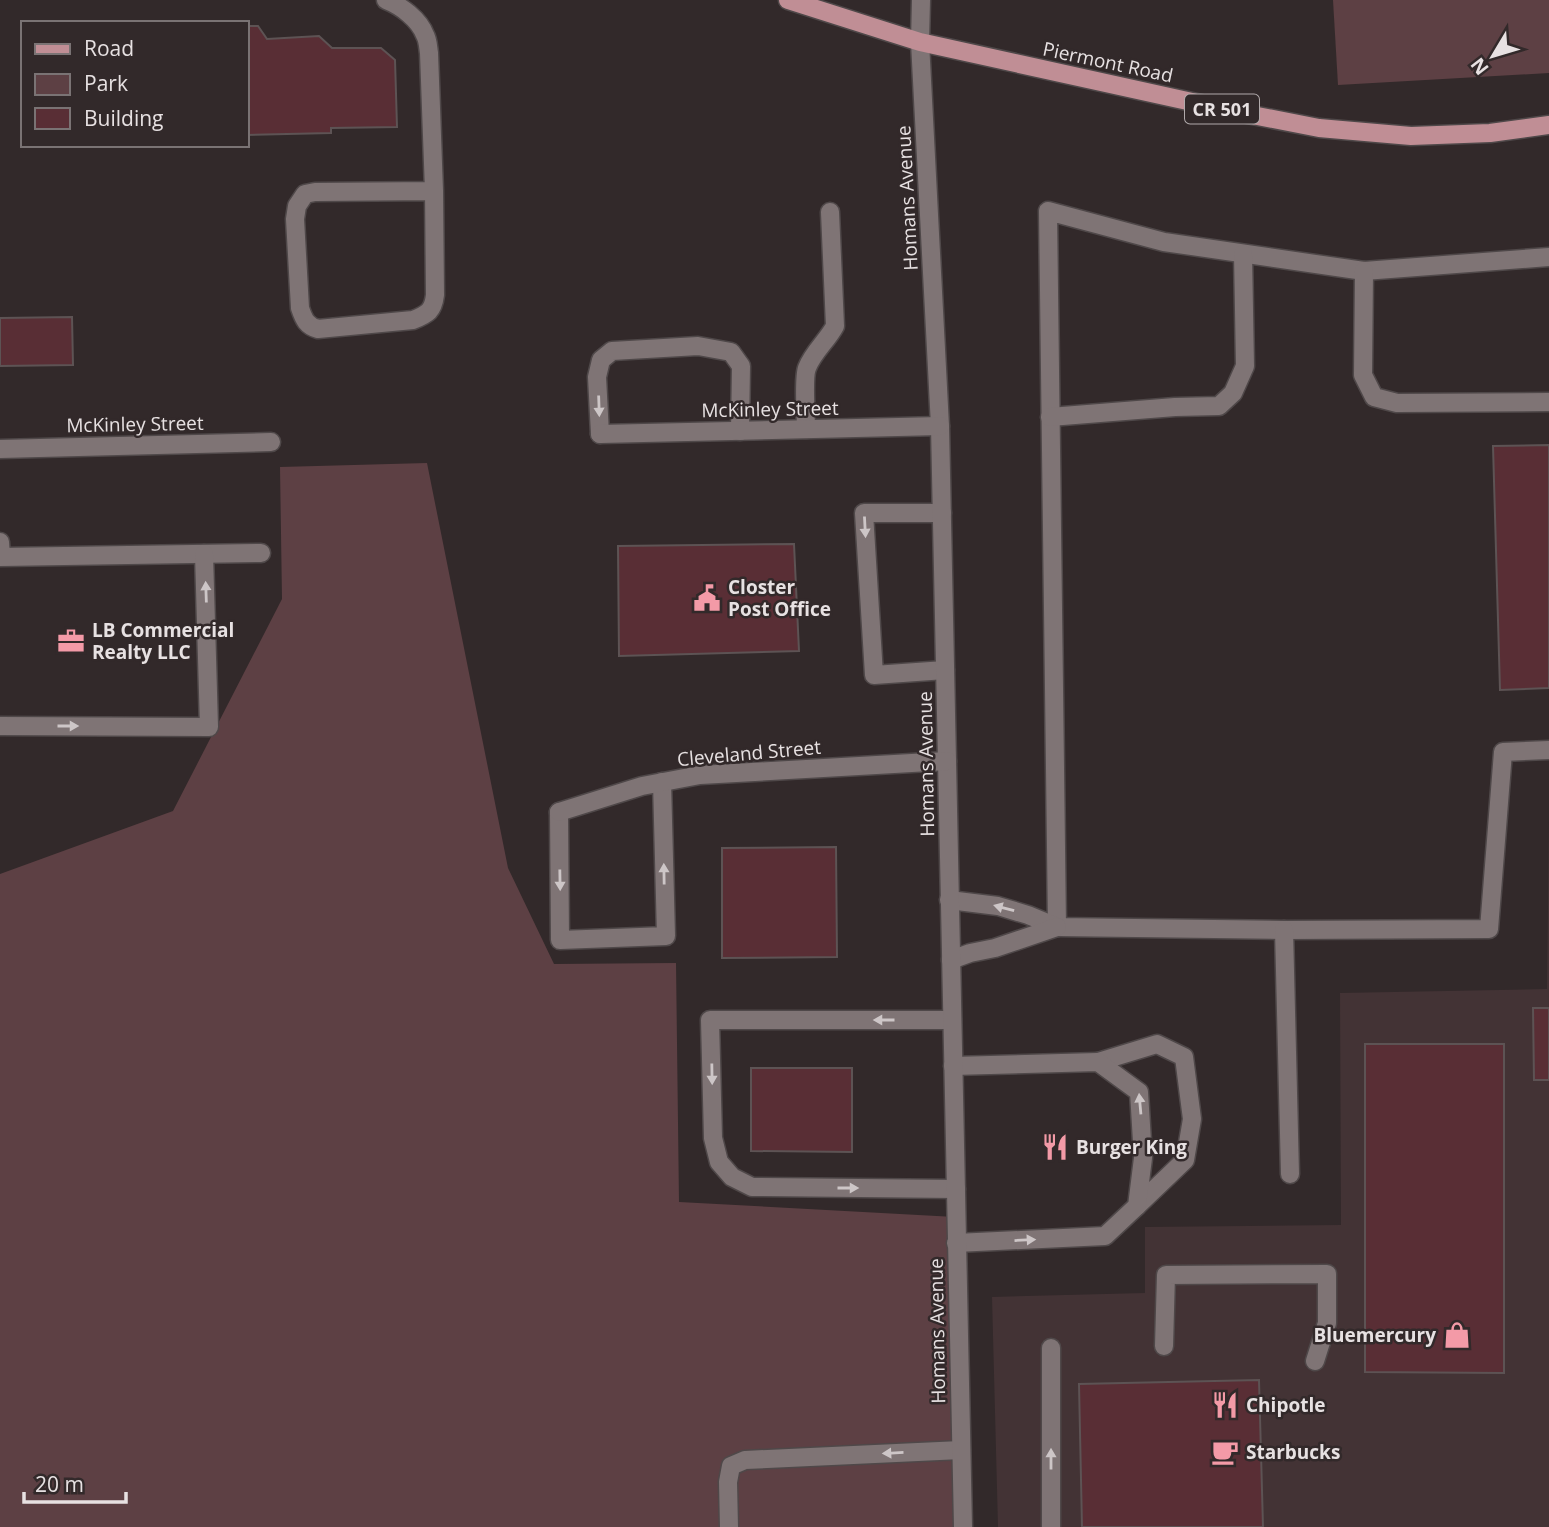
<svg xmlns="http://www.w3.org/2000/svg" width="1549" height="1527" font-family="'Open Sans',sans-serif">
<rect width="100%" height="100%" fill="#32292a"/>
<polygon fill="#433335" points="1549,822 1549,1527 998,1527 992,1297 1145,1293 1145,1227 1341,1225 1340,993 1547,989"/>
<g fill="#5d4044">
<polygon points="1333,0 1549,0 1549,73 1338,85"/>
<polygon points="427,463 508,868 554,964 676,963 679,1202 955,1217 962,1527 0,1527 0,874 173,811 282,599 280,467"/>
</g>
<g fill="#592e35" stroke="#5d5354" stroke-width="2">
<polygon points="247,26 258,26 267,39 319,36 332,48 381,48 395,60 397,127 331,128 331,133 247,135"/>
<polygon points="72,317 73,365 0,366 0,318"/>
<polygon points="1549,445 1549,688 1500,690 1493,446"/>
<polygon points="794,544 799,651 619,656 618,546"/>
<polygon points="836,847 837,957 722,958 722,848"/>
<polygon points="1533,1008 1549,1008 1549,1080 1534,1080"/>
<polygon points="1365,1044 1504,1044 1504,1373 1365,1372"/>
<polygon points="751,1068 852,1068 852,1152 751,1151"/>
<polygon points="1259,1380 1263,1527 1082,1527 1079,1384"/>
</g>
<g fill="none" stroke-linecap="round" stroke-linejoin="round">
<defs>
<g id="lane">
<path d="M386 0C401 6 419 19 425 35 428 40 428 47 429 53L434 191 435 295C433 311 428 314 413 320L318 329C307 326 304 320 300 308L295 219 297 206 305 194 315 192 434 191"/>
<polyline points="1549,257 1364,271 1164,242 1048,211 1057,927 1284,930 1489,929 1503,752 1549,750"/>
<polyline points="1364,271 1363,375 1374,397 1397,403 1549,402"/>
<polyline points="1050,417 1175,407 1219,406 1233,393 1245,366 1243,254"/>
<path d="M806 429C806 416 803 378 807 368 813 352 827 341 835 326L830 212"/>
<polyline points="600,434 597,377 601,360 612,351 698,346 731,352 741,366 740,431"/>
<polyline points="942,513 864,513 874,675 945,670"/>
<polyline points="0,542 1,557 261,553"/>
<polyline points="0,726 209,727 204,554"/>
<polyline points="559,812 560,940 666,936 662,782"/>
<polyline points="949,900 998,906 1028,915 1057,927"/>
<polyline points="1284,930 1290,1174"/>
<polyline points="951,960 970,953 995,948 1057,927"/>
<polyline points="952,1020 710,1020 713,1138 719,1162 732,1177 752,1187 956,1189"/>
<polyline points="1098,1062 1157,1044 1184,1057 1192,1119 1185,1160 1137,1206"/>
<polyline points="953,1066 1098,1062 1139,1092 1143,1158 1137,1206 1105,1236 956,1243"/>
<polyline points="1164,1346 1166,1275 1327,1274 1327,1323 1315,1361"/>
<polyline points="1051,1348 1051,1527"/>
<polyline points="729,1527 728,1482 731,1466 745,1460 961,1450"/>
</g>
<g id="street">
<polyline points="921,0 920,42 940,426 963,1527"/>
<polyline points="600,434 940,426"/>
<polyline points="0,449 271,442"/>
<polyline points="559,812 642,786 700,775 947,761"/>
</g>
<polyline id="primary" points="788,0 920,42 1242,113 1319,128 1411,136 1490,133 1549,125"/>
</defs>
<use href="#lane" stroke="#4f4849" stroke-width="21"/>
<use href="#street" stroke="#4f4849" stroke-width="21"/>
<use href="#primary" stroke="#4f4849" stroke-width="21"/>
<use href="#lane" stroke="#7f7475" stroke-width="18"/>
<use href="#street" stroke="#7f7475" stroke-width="18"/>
<use href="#primary" stroke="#c08e95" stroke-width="18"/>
</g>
<defs><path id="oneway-solid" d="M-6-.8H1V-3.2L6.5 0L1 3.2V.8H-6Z" transform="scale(1.75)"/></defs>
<g fill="#cdc6c7">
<use href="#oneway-solid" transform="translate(599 406) rotate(88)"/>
<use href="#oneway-solid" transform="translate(865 527) rotate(87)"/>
<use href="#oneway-solid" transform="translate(206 592) rotate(-92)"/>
<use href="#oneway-solid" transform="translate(68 726)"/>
<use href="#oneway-solid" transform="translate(664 874) rotate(-91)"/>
<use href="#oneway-solid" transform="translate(560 880) rotate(89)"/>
<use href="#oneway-solid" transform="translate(1004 908) rotate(-165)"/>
<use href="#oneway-solid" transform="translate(884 1020) rotate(-180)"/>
<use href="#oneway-solid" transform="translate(712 1074) rotate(89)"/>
<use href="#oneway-solid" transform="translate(1140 1104) rotate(-95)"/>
<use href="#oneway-solid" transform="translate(848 1188)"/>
<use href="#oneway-solid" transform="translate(1025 1240) rotate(-3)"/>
<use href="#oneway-solid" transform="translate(893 1453) rotate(177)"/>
<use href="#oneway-solid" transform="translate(1051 1459) rotate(-90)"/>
</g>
<defs>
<symbol id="civic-bare" viewBox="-9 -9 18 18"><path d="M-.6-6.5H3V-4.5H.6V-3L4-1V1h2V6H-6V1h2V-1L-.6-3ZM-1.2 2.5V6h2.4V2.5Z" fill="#f39aa7" stroke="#32292a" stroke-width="2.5" paint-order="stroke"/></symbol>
<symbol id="office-bare" viewBox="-9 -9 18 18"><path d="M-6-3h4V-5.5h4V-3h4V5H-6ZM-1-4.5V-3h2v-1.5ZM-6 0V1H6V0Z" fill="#f39aa7" stroke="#32292a" stroke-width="2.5" paint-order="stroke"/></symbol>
<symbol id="restaurant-bare" viewBox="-9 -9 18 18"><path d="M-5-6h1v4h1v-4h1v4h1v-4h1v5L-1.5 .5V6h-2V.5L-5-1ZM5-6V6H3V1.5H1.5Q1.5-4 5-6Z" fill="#f39aa7" stroke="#32292a" stroke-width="2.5" paint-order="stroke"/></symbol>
<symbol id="shop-bare" viewBox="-9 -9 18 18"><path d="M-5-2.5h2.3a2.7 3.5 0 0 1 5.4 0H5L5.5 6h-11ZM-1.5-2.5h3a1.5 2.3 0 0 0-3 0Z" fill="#f39aa7" stroke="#32292a" stroke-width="2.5" paint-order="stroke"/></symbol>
<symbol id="cafe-bare" viewBox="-9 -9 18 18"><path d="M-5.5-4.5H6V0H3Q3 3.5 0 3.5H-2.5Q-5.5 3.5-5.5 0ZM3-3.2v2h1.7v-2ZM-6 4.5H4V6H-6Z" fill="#f39aa7" stroke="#32292a" stroke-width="2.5" paint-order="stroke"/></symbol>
</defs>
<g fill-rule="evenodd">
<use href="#civic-bare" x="688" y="579" width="38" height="38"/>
<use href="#office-bare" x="52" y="622" width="38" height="38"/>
<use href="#restaurant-bare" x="1036" y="1128" width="38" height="38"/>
<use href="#shop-bare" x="1438" y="1316" width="38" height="38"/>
<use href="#restaurant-bare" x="1206" y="1386" width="38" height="38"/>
<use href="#cafe-bare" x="1206" y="1433" width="38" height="38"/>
</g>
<g text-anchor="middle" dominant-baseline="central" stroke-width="5" stroke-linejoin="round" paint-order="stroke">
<rect fill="#32292a" stroke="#b1aaab" stroke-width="2" x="1185" y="94.5" width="74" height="29" rx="5"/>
<g font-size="18" font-weight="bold" fill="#e7e1e2">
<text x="1222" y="109">CR 501</text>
</g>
<g font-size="19" fill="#e7e1e2" stroke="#32292a">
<text transform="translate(1108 62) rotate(12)">Piermont Road</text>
<text transform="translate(907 198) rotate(-93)">Homans Avenue</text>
<text transform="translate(770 409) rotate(-1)">McKinley Street</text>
<text transform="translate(135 424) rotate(-1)">McKinley Street</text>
<text transform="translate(749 753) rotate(-5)">Cleveland Street</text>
<text transform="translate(926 764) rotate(-91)">Homans Avenue</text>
<text transform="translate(937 1331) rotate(-91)">Homans Avenue</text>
</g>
<g font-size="19" font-weight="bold" fill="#e7e1e2" stroke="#32292a" text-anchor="start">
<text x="728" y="587">Closter<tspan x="728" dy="22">Post Office</tspan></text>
<text x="92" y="630">LB Commercial<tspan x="92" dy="22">Realty LLC</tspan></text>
<text x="1076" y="1147">Burger King</text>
<text x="1436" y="1335" text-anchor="end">Bluemercury</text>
<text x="1246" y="1405">Chipotle</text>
<text x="1246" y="1452">Starbucks</text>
</g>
</g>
<rect x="21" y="21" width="228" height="126" fill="#32292a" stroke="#7a7374" stroke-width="2"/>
<rect x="35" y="44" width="35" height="10" fill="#c08e95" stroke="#7a7374" stroke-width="2"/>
<text x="84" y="56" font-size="21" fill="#e7e1e2">Road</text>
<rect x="35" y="74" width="35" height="21" fill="#5d4044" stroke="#7a7374" stroke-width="2"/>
<text x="84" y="91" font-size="21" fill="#e7e1e2">Park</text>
<rect x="35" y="108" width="35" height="21" fill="#592e35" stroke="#7a7374" stroke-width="2"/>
<text x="84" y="126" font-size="21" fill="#e7e1e2">Building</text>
<g transform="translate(1493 56) rotate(232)" stroke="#32292a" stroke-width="5" paint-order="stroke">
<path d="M0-5L12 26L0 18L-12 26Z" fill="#e7e1e2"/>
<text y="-10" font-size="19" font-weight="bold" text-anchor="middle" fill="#e7e1e2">N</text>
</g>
<path d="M24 1492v10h102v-10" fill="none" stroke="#e7e1e2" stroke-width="3.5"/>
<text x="35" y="1492" font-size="21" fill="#e7e1e2" stroke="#32292a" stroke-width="5" paint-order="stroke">20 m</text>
</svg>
